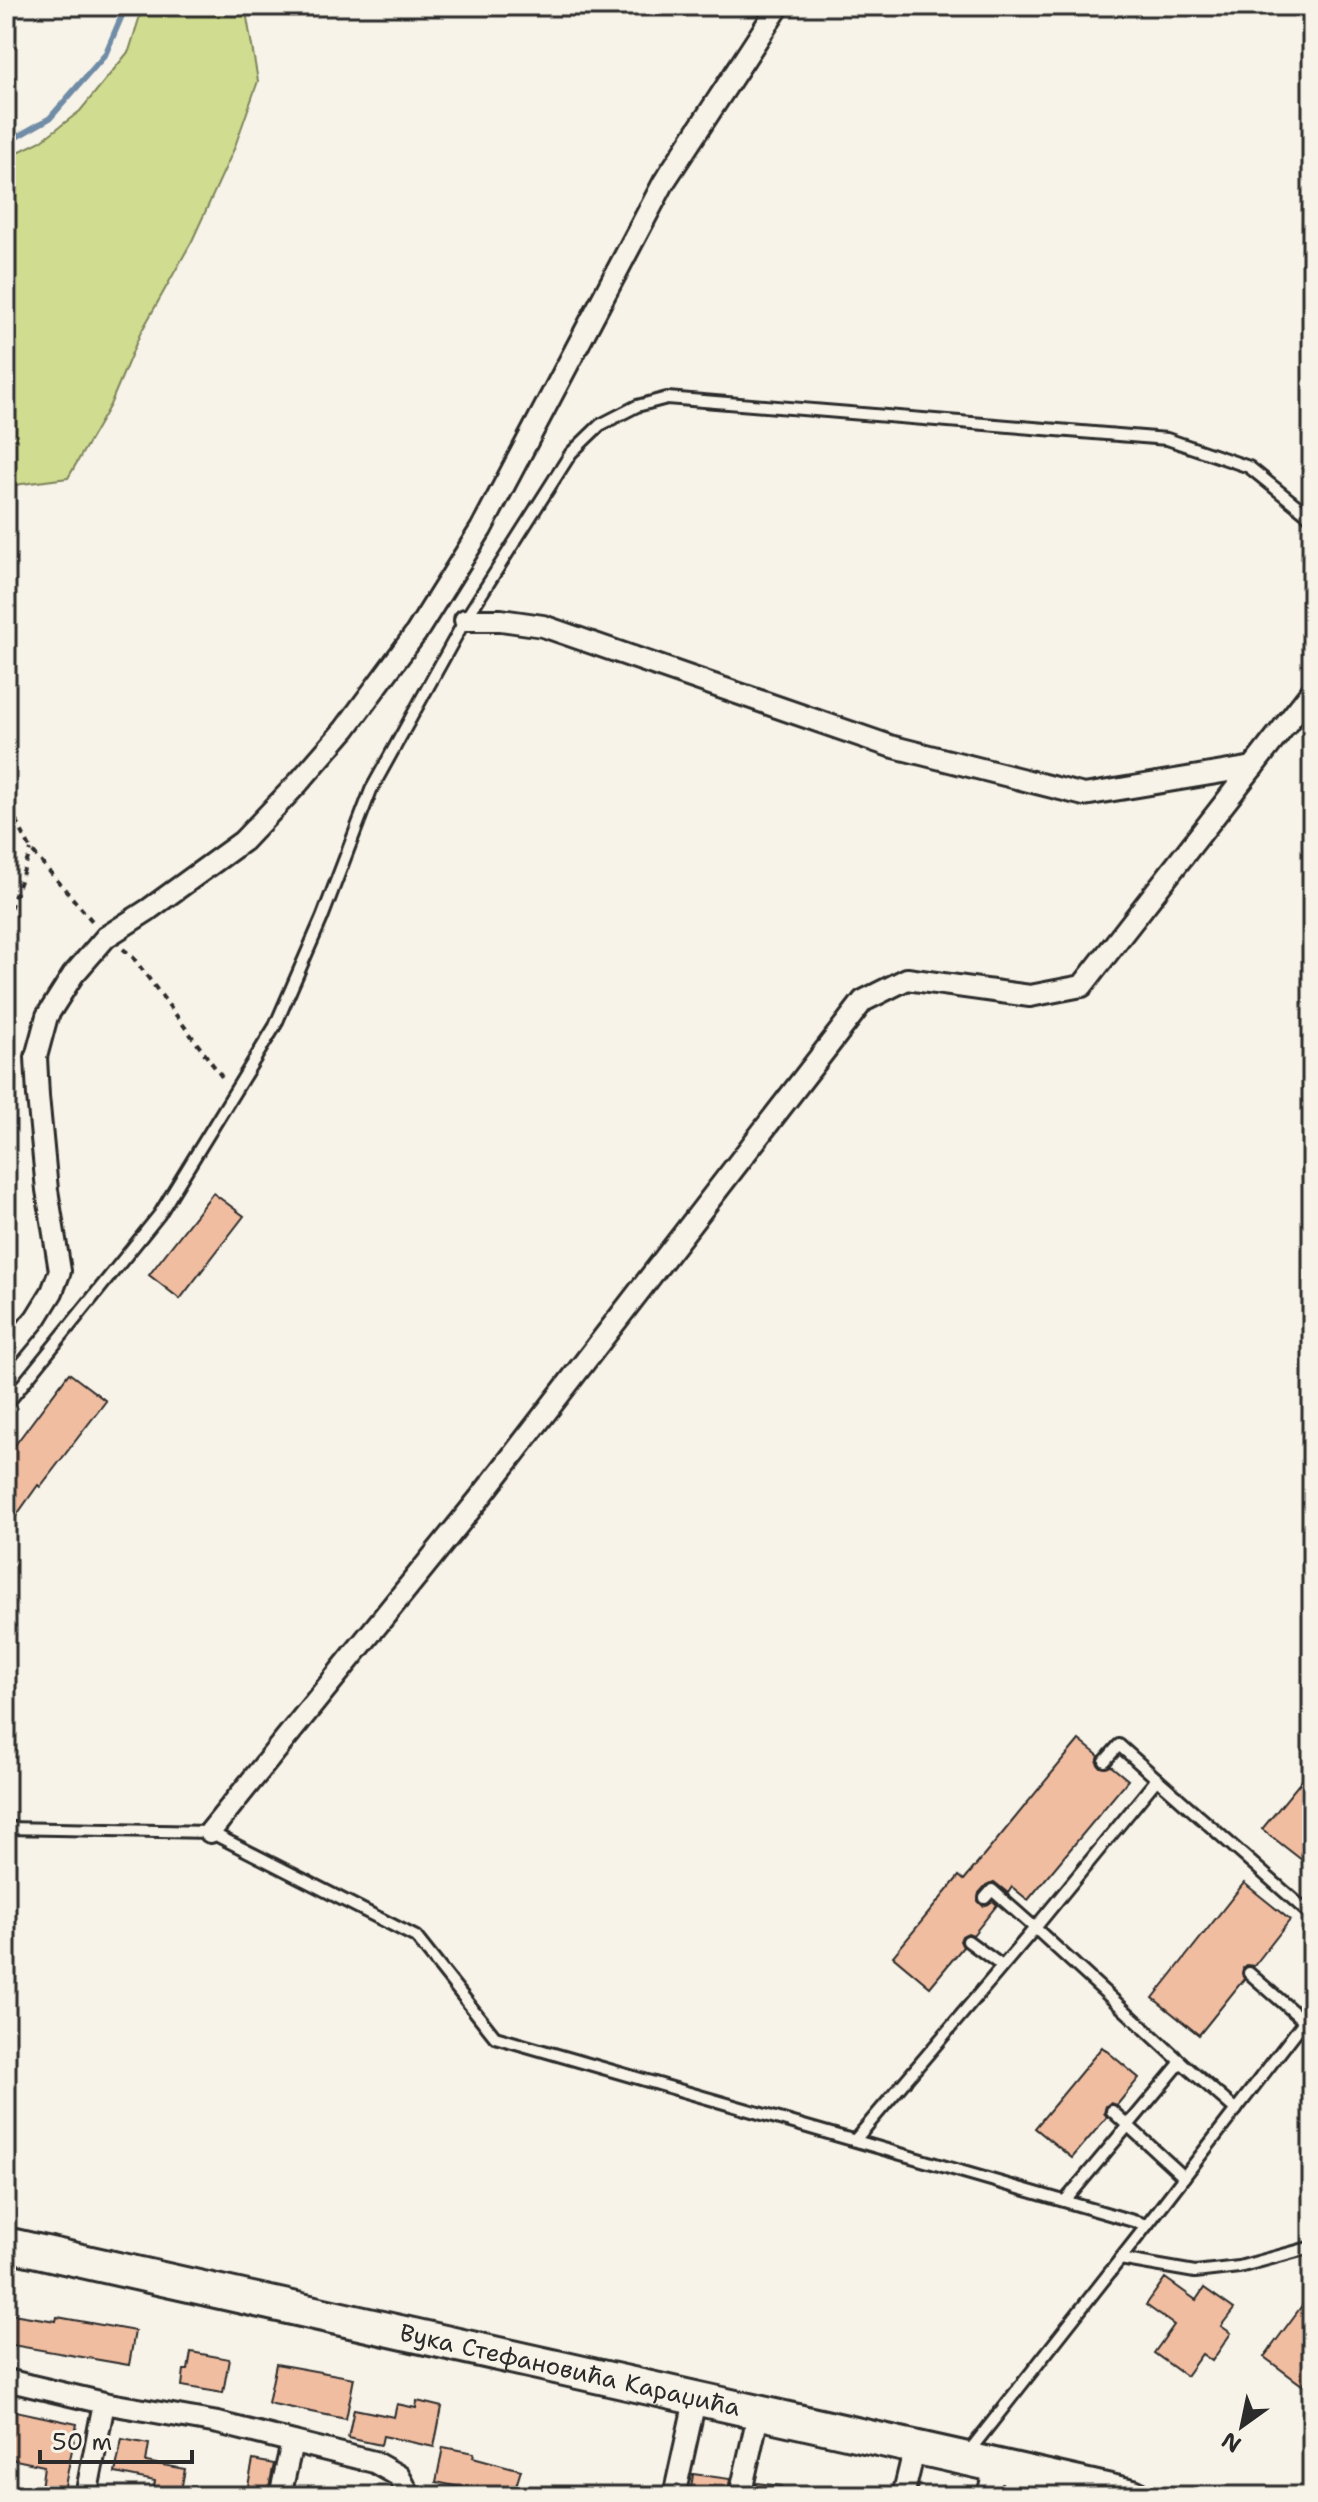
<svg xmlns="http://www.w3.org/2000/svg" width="1318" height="2502" font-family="'Shantell Sans',sans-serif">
<rect width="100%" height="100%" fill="#f7f3e8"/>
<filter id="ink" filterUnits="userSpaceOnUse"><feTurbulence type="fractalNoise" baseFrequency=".0125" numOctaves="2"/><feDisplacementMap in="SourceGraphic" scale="16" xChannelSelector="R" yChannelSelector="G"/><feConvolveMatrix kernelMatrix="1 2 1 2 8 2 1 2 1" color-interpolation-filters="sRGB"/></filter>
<g filter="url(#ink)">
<polygon fill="#d0dc8f" stroke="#7e845d" stroke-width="2" points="143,6 245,6 258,81 234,149 192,241 140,334 110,405 68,478 6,486 6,158 41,141 80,111 129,51"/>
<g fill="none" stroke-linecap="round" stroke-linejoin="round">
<polyline stroke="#6f8ca6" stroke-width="6" points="6,143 50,118 105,55 126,6"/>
</g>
<g fill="#f0bda1" stroke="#2b2b2b" stroke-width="2">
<polygon points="213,1193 244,1216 180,1299 149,1275"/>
<polygon points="69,1373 106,1401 40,1487 38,1485 6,1530 6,1457"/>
<polygon points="1079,1740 1099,1756 1097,1763 1100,1767 1111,1766 1128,1780 1028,1900 1012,1887 1008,1893 994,1882 986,1885 979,1893 978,1901 983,1906 993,1901 997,1905 973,1935 968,1933 962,1936 960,1941 963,1947 930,1987 893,1956 959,1876 964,1880"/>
<polygon points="1312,1768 1312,1868 1262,1829"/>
<polygon points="1244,1883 1290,1920 1254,1966 1247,1965 1243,1968 1244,1979 1199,2035 1153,1998"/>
<polygon points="1102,2047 1139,2078 1117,2105 1110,2103 1106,2106 1104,2113 1107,2117 1072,2158 1035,2128"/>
<polygon points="1165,2278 1196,2300 1204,2288 1234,2309 1221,2326 1231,2333 1212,2361 1202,2354 1186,2376 1154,2353 1174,2325 1146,2305"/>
<polygon points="1312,2292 1312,2372 1302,2385 1264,2357"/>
<polygon points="6,2313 56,2321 57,2317 135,2331 129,2365 6,2344"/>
<polygon points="191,2352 229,2359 223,2393 182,2386 184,2370 188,2370"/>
<polygon points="276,2364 354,2378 346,2419 268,2403"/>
<polygon points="417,2401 442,2407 434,2447 383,2436 381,2445 348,2438 354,2409 394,2417 397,2404 416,2408"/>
<polygon points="11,2410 77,2424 63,2496 40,2496 44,2466 6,2458 6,2437"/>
<polygon points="122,2439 149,2444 146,2462 185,2469 180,2496 152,2496 155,2481 115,2473"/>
<polygon points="443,2447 474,2453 473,2457 521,2470 513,2496 483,2496 484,2492 436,2482"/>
<polygon points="253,2460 274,2464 267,2496 246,2496"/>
<polygon points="693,2474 730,2479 727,2496 690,2496"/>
<polygon points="756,2483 781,2486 781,2496 753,2496"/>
</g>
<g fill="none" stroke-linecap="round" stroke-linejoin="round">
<defs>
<g id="lane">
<polyline points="6,1405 159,1215 275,1026 322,918 371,790 465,620 571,453 600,425 637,406 667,398 1167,439 1249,467 1312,518"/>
<polyline points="1105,1761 1119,1745 1157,1779"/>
<polyline points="6,1828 210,1832 416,1937 495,2037 1147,2225 967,2454"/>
<polyline points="985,1898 992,1890 1035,1928 1157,1779 1312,1916"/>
<polyline points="968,1941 1002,1966"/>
<polyline points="1249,1973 1304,2021"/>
<polyline points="1181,2062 1236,2110"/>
<polyline points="1112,2111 1184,2177"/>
<polyline points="855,2140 1035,1928 1181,2062 1065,2201"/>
<polyline points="1147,2225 1312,2011"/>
<polyline points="1120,2259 1195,2272 1239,2267 1312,2247"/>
</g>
<g id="street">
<polyline points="465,620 501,620 543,626 890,746 1084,795 1253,767"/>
<polyline points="6,1354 36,1318 52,1292 60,1271 47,1190 38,1096 36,1057 47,1016 73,975 106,937 148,910 243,841 299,782 345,729 416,633 481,529 664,182 779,6"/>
<polyline points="210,1832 479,1499 863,1001 907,979 1030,996 1082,986 1312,691"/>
<polyline points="6,2380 104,2403 218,2423 374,2462 399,2476 410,2496"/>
<polyline points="86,2496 104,2403"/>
<polyline points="280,2496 292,2443"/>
<polyline points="674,2496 696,2396"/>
<polyline points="740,2496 759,2411"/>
<polyline points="903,2496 915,2447"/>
<polyline points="988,2496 995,2465"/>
</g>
<g id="primary">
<path id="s1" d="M6 2244 1133 2496"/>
</g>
</defs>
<use href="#lane" stroke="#2b2b2b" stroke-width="16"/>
<use href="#street" stroke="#2b2b2b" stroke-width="26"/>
<use href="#primary" stroke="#2b2b2b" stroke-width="38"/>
<g stroke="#2b2b2b" stroke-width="4" stroke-dasharray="6 6" stroke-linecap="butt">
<polyline points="6,799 31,850 93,922"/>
<polyline points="6,920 31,850"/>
<polyline points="123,949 132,956 225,1081"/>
</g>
<use href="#lane" stroke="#f7f3e8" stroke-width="10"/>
<use href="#street" stroke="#f7f3e8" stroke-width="20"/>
<use href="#primary" stroke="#f7f3e8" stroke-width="32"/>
</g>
</g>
<g text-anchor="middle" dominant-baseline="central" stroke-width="7" stroke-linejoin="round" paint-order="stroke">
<g font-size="24" fill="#2b2b2b" stroke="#f7f3e8">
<text stroke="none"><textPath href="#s1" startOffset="578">Вука Стефановића Караџића</textPath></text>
</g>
</g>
<rect width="1318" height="2502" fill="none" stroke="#f7f3e8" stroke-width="32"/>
<rect x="16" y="16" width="1286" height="2470" fill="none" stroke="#2b2b2b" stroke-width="3" filter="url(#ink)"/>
<g transform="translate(1242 2426) rotate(213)" stroke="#f7f3e8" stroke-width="6" paint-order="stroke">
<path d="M0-6L14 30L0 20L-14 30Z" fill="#2b2b2b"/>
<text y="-12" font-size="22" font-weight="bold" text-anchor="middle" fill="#2b2b2b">N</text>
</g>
<path d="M40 2450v12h152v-12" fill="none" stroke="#2b2b2b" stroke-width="4"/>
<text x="52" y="2450" font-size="24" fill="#2b2b2b" stroke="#f7f3e8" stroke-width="6" paint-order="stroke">50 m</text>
</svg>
